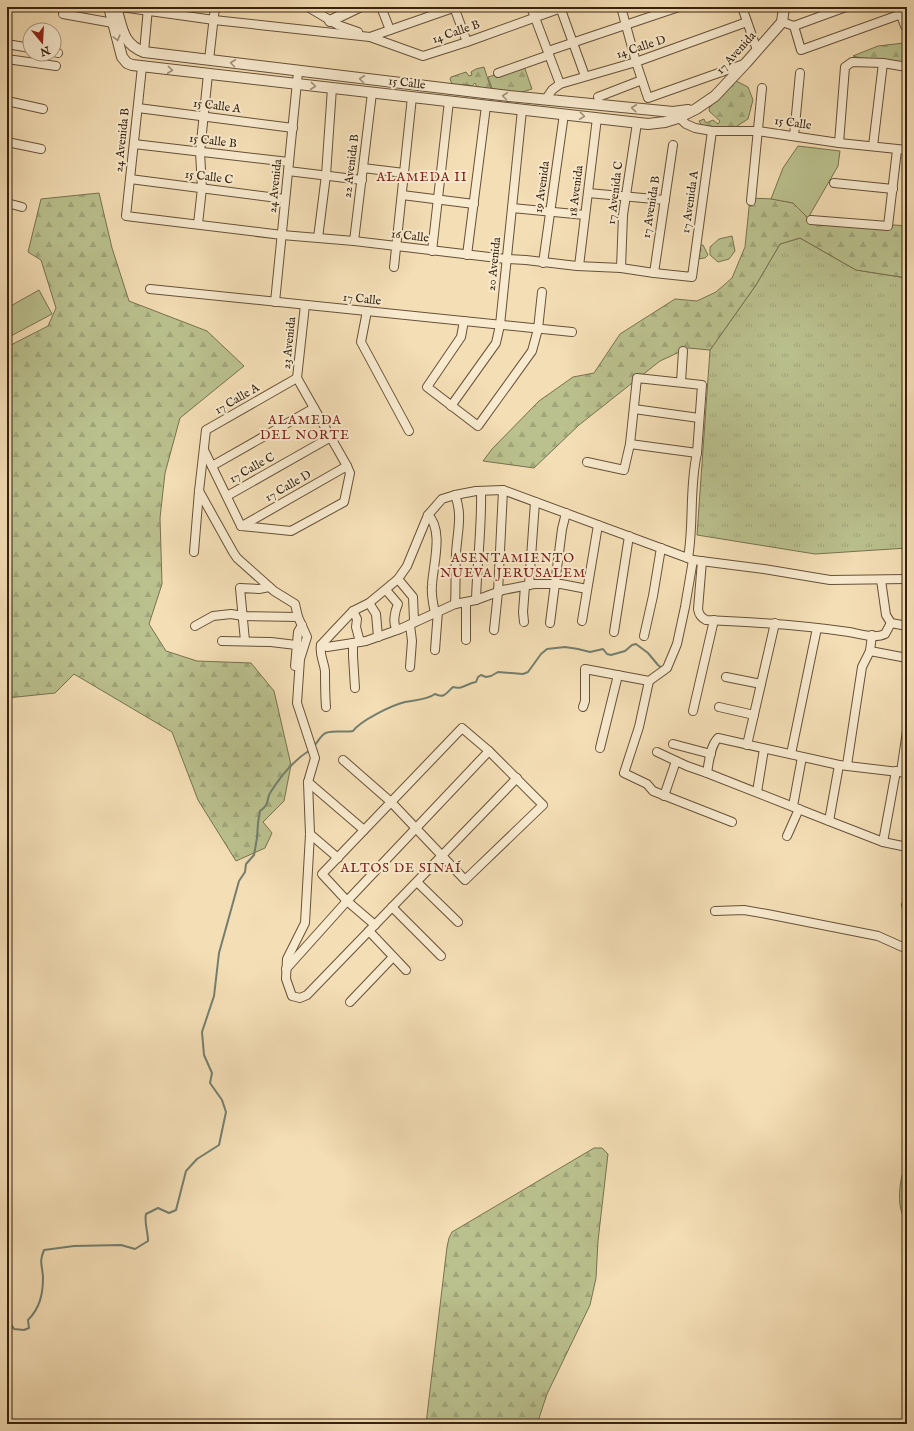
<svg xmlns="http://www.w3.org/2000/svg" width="914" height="1431" font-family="'IM FELL English',serif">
<defs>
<pattern id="grass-tufts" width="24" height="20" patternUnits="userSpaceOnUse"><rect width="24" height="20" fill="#bac18e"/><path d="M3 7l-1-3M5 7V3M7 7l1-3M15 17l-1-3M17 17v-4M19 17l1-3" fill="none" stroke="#a0a679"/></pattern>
<pattern id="forest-firs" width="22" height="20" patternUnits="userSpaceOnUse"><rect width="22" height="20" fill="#bac18e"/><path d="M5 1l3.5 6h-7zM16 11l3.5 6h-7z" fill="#a0a679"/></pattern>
</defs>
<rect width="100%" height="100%" fill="#f4deb5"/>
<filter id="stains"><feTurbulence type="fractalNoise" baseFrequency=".005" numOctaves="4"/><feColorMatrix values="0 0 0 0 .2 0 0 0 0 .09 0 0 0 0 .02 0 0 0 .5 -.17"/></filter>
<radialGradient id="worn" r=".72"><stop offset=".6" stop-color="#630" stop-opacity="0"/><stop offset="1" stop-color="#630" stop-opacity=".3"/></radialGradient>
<polygon fill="url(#grass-tufts)" stroke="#78724e" points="800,238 856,270 907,278 907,548 815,554 697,535 710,350 756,285 780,244"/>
<g fill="url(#forest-firs)" stroke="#78724e">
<polygon points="904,43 907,43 907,69 853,56 878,46"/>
<polygon points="524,66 532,89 509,96 494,94 488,77"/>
<polygon points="484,67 491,89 477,87 475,83 472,86 463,84 463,86 452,84 450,79 451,77 466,72 469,76 472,75 471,72 476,69"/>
<polygon points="736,81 748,87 753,100 748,119 734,128 703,128 699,121 704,119 706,123 713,120 718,124 720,121 709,111 710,104"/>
<polygon points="99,193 112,248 129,301 207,331 244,366 180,418 165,473 160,518 162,584 149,624 166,651 197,661 251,663 274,691 291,765 284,801 263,822 272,833 265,848 236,861 198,800 172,732 74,674 55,693 7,698 7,347 48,326 56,308 41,260 28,252 41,199"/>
<polygon points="750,198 773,199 793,203 808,218 907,226 907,278 856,270 800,238 780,244 756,285 710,350 688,348 660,361 579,425 534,468 483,461 492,449 539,401 573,377 594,373 620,334 675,299 697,301 716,292 732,278 745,247"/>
<polygon points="732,236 735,251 729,259 718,262 710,255 710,247 719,239"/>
<polygon points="700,245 703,245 708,255 705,258 697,259 697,254 701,251"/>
<polygon points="594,1148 602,1148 608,1154 598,1241 596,1278 590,1305 547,1394 537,1424 426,1424 447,1247 449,1238 452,1232"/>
<path d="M907 1159V1229C905 1221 901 1212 900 1205 898 1190 902 1172 907 1159Z"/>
</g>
<g fill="#bac18e" stroke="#78724e">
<polygon points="798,146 840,151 838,166 808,218 793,203 771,199 783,168"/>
<polygon points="39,290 52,314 9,337 7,335 7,308"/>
</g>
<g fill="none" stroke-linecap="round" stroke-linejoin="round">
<g stroke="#737e6f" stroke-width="2">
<path d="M313 747C317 743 320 737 324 734 329 729 345 733 353 731 360 721 392 705 405 702 415 700 427 700 435 694 445 699 447 692 453 687 463 690 467 683 476 682L478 677 481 675 486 677 491 676 498 672 523 674 528 672 541 654 547 649 565 647 578 649 590 652 603 649 607 654 611 655 625 651 632 645 636 644 648 653 658 665 662 668"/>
<path d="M7 1318 14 1329 24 1330 29 1328 28 1320C40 1308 43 1294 43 1277 42 1264 39 1262 44 1250L74 1246 121 1245 135 1249 148 1241C148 1231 144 1223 146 1214L158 1208 169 1213 176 1210 186 1171 197 1159 219 1145 226 1112 222 1100 210 1083 212 1073 204 1055 202 1032 214 996 219 953 239 881 245 872 246 864 254 855 257 838 258 823 260 811C270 804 266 800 270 793 280 777 294 760 310 750"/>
</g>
<defs>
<g id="minor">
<polyline points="121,7 214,20 370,37 423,56 467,42 564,7"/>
<polyline points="308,7 338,25 358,32"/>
<polyline points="381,7 390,30"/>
<polyline points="454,7 467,42"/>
<polyline points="531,7 560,84"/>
<polyline points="560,7 585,76"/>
<polyline points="621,7 636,62 648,98 744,64"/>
<polyline points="742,7 757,50"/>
<polyline points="898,7 905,26 907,28"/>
<polyline points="63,14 113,23"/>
<polyline points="782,22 794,26 801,50 907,12"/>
<polyline points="794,26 846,7"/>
<polyline points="370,37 456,7"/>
<polyline points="7,44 30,48"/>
<polyline points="548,51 679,7"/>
<polyline points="54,52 58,53"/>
<polyline points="144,52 148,8"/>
<polyline points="7,59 56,66"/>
<polyline points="209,60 215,7"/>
<polyline points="142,67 126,216 282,235 354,241 506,259 526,260 577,266 621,268 654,273 692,277 712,131"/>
<polyline points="498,73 549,55"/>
<polyline points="598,97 642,80"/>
<polyline points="546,99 552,90 560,84 636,62 747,22"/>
<polyline points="7,101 43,109"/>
<polyline points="138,108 293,128"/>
<polyline points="675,114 686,124 695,128 712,131 758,131 839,143 907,150"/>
<polyline points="794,136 800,73"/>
<polyline points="7,142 41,149"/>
<polyline points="839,143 845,67 852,62 883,63 907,67"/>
<polyline points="134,144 289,162"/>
<polyline points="873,146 883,63"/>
<polyline points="363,168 404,173"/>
<polyline points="288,171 362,180"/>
<polyline points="130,179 285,199"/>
<polyline points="834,183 893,189"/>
<polyline points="588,193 665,200"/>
<polyline points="402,195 474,204"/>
<polyline points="751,201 762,88"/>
<polyline points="7,203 22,207"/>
<polyline points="512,208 585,215"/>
<polyline points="811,220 888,226 897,150"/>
<polyline points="198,224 202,188 200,152 208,74"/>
<polyline points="318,238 326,175 332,88"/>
<polyline points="354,241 372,93"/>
<polyline points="432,251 449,101"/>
<polyline points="467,255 486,106"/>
<polyline points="543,263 564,114"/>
<polyline points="579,266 597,118"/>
<polyline points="394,267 412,97"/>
<polyline points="621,268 623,215 637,123"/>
<polyline points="654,273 673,145"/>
<polyline points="150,289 572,332"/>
<polyline points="275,302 298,72"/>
<polyline points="367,311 361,342 409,431"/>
<polyline points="464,321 461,337 427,387 478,426 532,351 538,329 542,292"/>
<polyline points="681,382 683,351"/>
<polyline points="451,406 496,343 500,325 522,110"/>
<polyline points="634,409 699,418"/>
<path d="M630 444 697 453C689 488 694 524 688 558"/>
<polyline points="204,450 241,526"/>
<polyline points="587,462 624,470 630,444 637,378 702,385 697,453"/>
<polyline points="212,466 314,408"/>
<polyline points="199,491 233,552 237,558 274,591 295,604 298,617 307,637 300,659 297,703 315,758 308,782 310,834 305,923 287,959 286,979 292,996 300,998 307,995 517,778"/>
<path d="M455 495C463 515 457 533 456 554 455 571 456 588 455 604"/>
<polyline points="227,496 331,437"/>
<path d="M428 515C444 530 433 565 432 585 431 594 433 604 435 613"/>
<polyline points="241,526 291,531 344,502 350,473 347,466 297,378 305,305"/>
<polyline points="242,526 347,466"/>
<polyline points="194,552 199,491 206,430 297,378"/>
<path d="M702 561 698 609C699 615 701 617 706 620 754 622 801 625 849 632 860 634 875 639 885 634L891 623"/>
<polyline points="398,579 413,597 414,620 415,622"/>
<polyline points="881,580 886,615 891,623 907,626"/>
<polyline points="529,585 535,502"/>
<path d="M386 590 398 604C395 611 392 623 397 630"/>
<path d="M476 600C477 563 482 527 481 491"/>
<polyline points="369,603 376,614 378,637"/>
<polyline points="353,611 357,619 356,627 360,642"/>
<polyline points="582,621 598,525"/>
<polyline points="524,622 523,612 525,586"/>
<polyline points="550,623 562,529 566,513"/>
<polyline points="195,626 213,616 231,614 243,616 298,617"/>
<polyline points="494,630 498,592 503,490"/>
<polyline points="614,632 629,536"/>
<polyline points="644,636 653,596 661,548"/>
<polyline points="466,640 466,602"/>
<polyline points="222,641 271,642 296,645"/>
<polyline points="245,641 240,588 259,589 269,587"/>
<polyline points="353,643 353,656 355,688"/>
<polyline points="321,645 327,647 366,641 400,629 455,604 476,600 503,590 534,584 561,584 587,589"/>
<polyline points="435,650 438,611"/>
<polyline points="870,651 907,658"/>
<polyline points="295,666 298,632 302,625"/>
<polyline points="410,667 412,641 410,625"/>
<polyline points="726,677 761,684"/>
<polyline points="649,681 639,727 624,773 647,784 653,791 732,822"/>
<path d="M326 707C325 695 325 683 325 671 324 662 319 654 321 645L334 631 353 611 369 603 398 579 407 566 428 515 442 499 455 495 476 491 503 490 693 560 764 569 830 580 907 579"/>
<polyline points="583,707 585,701 585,669 649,681 667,668 677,644 685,607 693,560"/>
<polyline points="719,707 754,715"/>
<polyline points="693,711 714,620"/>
<polyline points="673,744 711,754"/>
<polyline points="747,745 775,623"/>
<polyline points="600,748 618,675"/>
<polyline points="657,752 687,766 707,773 829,821 883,842 907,847"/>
<polyline points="791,754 817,628"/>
<polyline points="343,760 391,802 465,880 543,805 489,751 462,728 322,874 347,901 375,925"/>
<polyline points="847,765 862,667 870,651 872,635"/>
<polyline points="901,772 907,731"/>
<path d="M707 773C709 762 710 746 718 738L839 765 907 773"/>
<polyline points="308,782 364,830"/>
<polyline points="757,792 764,749"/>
<polyline points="664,796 676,761"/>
<polyline points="793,806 802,757"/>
<polyline points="829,821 839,765"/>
<polyline points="310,834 338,858"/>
<polyline points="787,836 799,809"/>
<polyline points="883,842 896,771"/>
<polyline points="417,882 458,922"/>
<polyline points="906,905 907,905"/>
<polyline points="392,907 441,956"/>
<polyline points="715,911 744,910 767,914 878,936 907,949"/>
<polyline points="369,931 406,970"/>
<polyline points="286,969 347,901 489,751"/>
<polyline points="350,1002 393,957"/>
</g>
<g id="tertiary">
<polyline points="109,7 122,57 127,63 132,65 648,124 665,122 678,118 696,109 715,96 746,63 782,22 784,7"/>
<path d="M116 7C122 27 122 44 144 52L509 96 673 112 688 110"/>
<polyline points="330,21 359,7"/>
</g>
</defs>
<use href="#minor" stroke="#665138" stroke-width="10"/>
<use href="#tertiary" stroke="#665138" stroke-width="12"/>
<use href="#minor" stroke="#f8eacf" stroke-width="8"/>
<use href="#tertiary" stroke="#f8eacf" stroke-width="10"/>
</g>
<defs><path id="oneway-chevron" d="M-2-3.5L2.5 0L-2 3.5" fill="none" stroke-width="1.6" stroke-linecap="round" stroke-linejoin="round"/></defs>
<g stroke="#a19078">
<use href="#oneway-chevron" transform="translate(117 38) rotate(75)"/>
<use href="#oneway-chevron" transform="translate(233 63) rotate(-173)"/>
<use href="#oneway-chevron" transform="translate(170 70) rotate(6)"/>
<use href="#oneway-chevron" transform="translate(362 79) rotate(-173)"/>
<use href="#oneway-chevron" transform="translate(313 86) rotate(6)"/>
<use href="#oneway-chevron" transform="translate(505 96) rotate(-173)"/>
<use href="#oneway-chevron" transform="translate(634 108) rotate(-174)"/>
<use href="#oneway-chevron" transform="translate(582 116) rotate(6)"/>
</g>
<g text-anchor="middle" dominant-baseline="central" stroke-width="4" stroke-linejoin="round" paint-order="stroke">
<g font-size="12" fill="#36220e" stroke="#f8eacf">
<text transform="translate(456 32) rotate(-19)">14 Calle B</text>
<text transform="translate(641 47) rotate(-18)">14 Calle D</text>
<text transform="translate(736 53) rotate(-48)">17 Avenida</text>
<text transform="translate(407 83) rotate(7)">15 Calle</text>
<text transform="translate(217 106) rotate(7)">15 Calle A</text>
<text transform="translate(793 123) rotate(8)">15 Calle</text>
<text transform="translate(122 140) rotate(-84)">24 Avenida B</text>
<text transform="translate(213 141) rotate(7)">15 Calle B</text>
<text transform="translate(351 166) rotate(-83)">22 Avenida B</text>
<text transform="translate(209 177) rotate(7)">15 Calle C</text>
<text transform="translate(275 186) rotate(-84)">24 Avenida</text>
<text transform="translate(542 187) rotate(-82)">19 Avenida</text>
<text transform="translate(576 191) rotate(-83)">18 Avenida</text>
<text transform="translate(615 193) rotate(-83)">17 Avenida C</text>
<text transform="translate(690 202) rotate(-82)">17 Avenida A</text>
<text transform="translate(651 207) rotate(-81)">17 Avenida B</text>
<text transform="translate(410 236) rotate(7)">16 Calle</text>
<text transform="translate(494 264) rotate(-84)">20 Avenida</text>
<text transform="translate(362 299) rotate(6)">17 Calle</text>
<text transform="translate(289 343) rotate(-84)">23 Avenida</text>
<text transform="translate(237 399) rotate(-30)">17 Calle A</text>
<text transform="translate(252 468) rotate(-29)">17 Calle C</text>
<text transform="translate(288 486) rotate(-30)">17 Calle D</text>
</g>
<g font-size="13" letter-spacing="1" fill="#7a1f14" stroke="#f8eacf">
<text x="422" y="177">ALAMEDA II</text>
<text x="305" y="420">ALAMEDA<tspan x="305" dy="15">DEL NORTE</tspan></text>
<text x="513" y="558">ASENTAMIENTO<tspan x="513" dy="15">NUEVA JERUSALEM</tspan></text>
<text x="401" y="868">ALTOS DE SINAÍ</text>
</g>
</g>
<rect width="914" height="1431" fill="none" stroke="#f4deb5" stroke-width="24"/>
<rect x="8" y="8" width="898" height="1415" fill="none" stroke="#36220e" stroke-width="2"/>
<rect x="12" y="12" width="890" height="1407" fill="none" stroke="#36220e"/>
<g transform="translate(42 42) rotate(162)"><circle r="19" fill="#f8eacf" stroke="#aa9a82"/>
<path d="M0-3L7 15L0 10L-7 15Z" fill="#8f2418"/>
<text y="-6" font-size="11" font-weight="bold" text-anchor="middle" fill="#36220e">N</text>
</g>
<rect width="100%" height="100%" filter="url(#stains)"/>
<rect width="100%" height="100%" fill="url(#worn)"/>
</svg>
